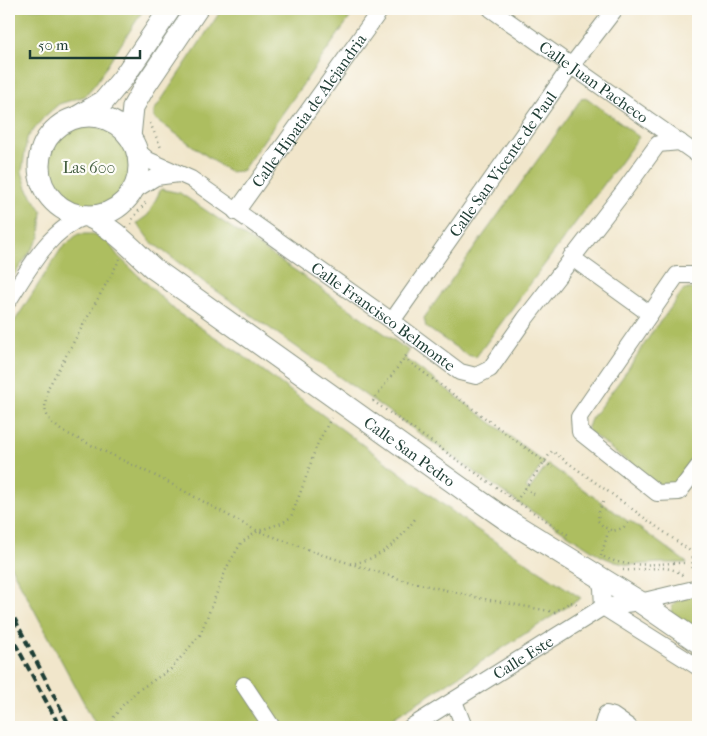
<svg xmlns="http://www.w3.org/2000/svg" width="707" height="736" font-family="'IM FELL French Canon',serif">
<rect width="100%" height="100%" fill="#fdfcf7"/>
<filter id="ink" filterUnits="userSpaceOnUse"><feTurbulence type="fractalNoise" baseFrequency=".02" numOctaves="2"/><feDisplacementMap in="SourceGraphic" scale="10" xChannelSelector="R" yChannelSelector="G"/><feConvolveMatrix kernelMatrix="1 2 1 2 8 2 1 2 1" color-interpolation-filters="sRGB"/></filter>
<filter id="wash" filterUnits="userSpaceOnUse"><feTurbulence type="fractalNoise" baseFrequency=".0096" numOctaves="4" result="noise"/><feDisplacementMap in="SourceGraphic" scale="20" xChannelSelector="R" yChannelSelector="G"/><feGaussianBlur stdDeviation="1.12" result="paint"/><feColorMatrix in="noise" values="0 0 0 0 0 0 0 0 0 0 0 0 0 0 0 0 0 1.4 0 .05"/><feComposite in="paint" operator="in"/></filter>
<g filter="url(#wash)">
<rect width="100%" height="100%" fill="#f1e6cb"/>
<g fill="#adbe61" stroke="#667e4a">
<polygon points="9,9 144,9 96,83 85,96 59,104 44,117 27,138 22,172 27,188 42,211 40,237 9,283"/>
<polygon points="222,9 356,9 242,171 229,172 154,118 154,111"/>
<polygon points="587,98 639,137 476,357 467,355 426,327 424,318 567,119 581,99"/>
<circle cx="89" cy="167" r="41"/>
<polygon points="161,189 180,193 299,273 409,351 405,358 544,462 526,488 529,490 548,464 629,522 630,521 687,563 661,563 629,565 615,562 601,556 516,501 204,282 150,241 137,223 148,215"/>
<polygon points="78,234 93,234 106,239 118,256 178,313 238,352 476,529 581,598 379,727 97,727 9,563 9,330 61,249"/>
<polygon points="684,289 698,289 698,449 673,485 656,484 587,430 591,419 622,378 657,325 664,317"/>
<path d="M698 594V632L671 613C672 597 686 597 698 594Z"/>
</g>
</g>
<g filter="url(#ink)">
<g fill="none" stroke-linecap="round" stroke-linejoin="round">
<defs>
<g id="minor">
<path id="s1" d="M491 9 698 155"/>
<path id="s2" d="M136 150 148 160 191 179 392 321 460 372 476 376 490 369 525 319 624 191 658 144 680 142"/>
<polyline points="133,191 156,177 179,174"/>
<path id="s3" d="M236 212 381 9"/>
<polyline points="571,257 650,314"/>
<polyline points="698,275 677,275 579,417 580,432 657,493 679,492 698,467"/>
<path d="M9 300C29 268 50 229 86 216"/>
<path id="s4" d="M392 321 572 65 615 9"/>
<polyline points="599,577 602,588 603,607 698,667"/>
<polyline points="244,685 272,727"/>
<polyline points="454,701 464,727"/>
<path id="s5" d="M411 727 603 607 640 602 698 588"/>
<polyline points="602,727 606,714 613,716 629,727"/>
</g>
<g id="major">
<circle cx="89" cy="166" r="50"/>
<polyline points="77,117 104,101 123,78 170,9"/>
<polyline points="130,137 133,107 145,86 197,9"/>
<path id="s6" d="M87 216C114 228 132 249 153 268L464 490 504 518 640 602 698 642"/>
</g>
</defs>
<use href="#minor" stroke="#889280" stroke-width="18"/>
<use href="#major" stroke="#889280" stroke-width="23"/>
<g stroke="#889280" stroke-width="2.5" stroke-dasharray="1 4" stroke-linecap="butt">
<polyline points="150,123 162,150"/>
<polyline points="131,224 133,218 146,202"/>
<path d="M120 259 48 388C43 411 43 416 62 431L166 481 253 529 323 555 403 580 479 598 555 612 570 602 577 604"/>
<polyline points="404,358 553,468"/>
<polyline points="373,401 516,501 570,536"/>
<polyline points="373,401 408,353"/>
<polyline points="525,488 534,494"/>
<polyline points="516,501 552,451 693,553 692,570"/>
<polyline points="603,502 599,510 598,521 604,527 613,531 623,528 630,521"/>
<polyline points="601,556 609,529"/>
<path d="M604 557C630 570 659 562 687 563"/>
<path d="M350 564C381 559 397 543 415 519"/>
<path d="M623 570C642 572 669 561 683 576"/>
<polyline points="114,727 113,718 123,705 137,691 171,669 200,635 227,567 241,543 258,531 282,523 291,517 304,483 316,447 331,418"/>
</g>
<use href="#minor" stroke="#fff" stroke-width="16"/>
<use href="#major" stroke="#fff" stroke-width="21"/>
<g stroke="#1f3d34" stroke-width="4" stroke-dasharray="8 4" stroke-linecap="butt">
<polyline points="9,608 70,727"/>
<polyline points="9,632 60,727"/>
</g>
</g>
</g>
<g text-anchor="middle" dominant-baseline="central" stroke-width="4.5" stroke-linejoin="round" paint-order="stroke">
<g font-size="16" fill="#1f3d34" stroke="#fdfcf7">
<text stroke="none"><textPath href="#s1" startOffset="126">Calle Juan Pacheco</textPath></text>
<text stroke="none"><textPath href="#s3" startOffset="125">Calle Hipatia de Alejandria</textPath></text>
<text stroke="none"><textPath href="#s4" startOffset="192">Calle San Vicente de Paul</textPath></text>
<text stroke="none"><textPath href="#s2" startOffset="299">Calle Francisco Belmonte</textPath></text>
<text stroke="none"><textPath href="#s6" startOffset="400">Calle San Pedro</textPath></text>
<text stroke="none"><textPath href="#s5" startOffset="132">Calle Este</textPath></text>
</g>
<g font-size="16" fill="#425d3f" stroke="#fdfcf7">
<text x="89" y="167">Las 600</text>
</g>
</g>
<rect width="707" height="736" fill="none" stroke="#fdfcf7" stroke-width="30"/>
<path d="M30 50v8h110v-8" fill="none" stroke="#1f3d34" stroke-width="2.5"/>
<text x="38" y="50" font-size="15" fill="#1f3d34" stroke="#fdfcf7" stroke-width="4" paint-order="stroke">50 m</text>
</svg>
